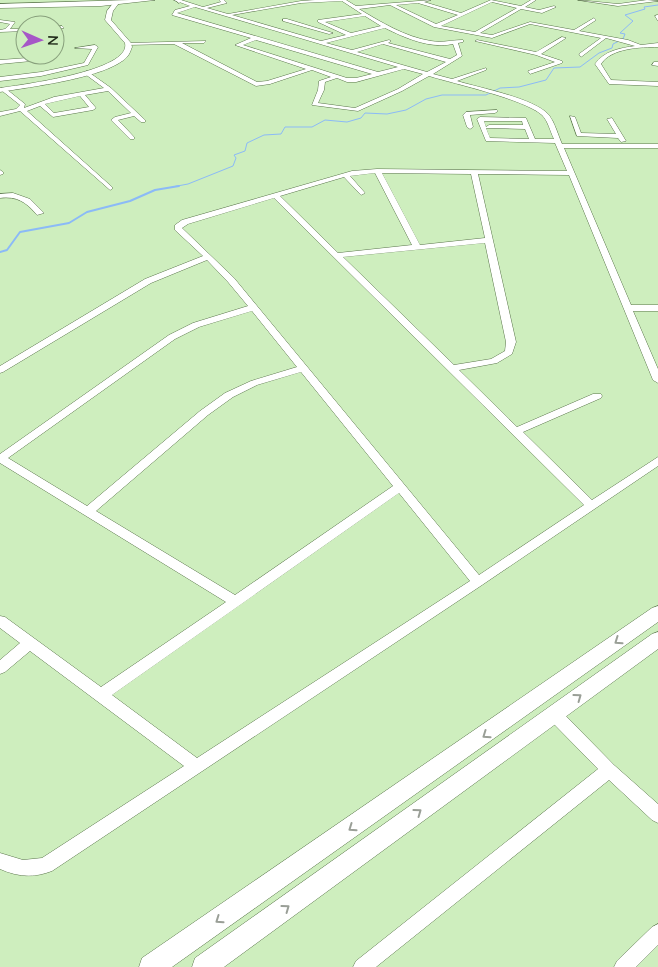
<svg xmlns="http://www.w3.org/2000/svg" width="658" height="967" font-family="Mulish,sans-serif">
<rect width="100%" height="100%" fill="#ceeebe"/>
<g fill="none" stroke-linecap="round" stroke-linejoin="round">
<polyline stroke="#8bbaf7" stroke-width="1" points="172,187 188,184 233,166 236,158 234,155 245,151 247,143 264,135 281,134 285,127 312,127 325,120 347,122 361,118 365,113 387,114 406,110 426,99 442,95 486,95 500,88 519,87 546,80 554,68 580,67 599,53 612,48 613,44 623,39 625,34 620,33 633,21 625,15 645,9 644,7 658,5"/>
<polyline stroke="#8bbaf7" stroke-width="2" points="0,252 7,250 20,232 69,223 87,212 130,201 155,190 179,186"/>
<defs>
<g id="minor">
<path d="M174 0H181L203 7 221 2 219 0H224L227 3 207 8 228 14 301 1 315 0H346L356 6 431 0 424 2 461 13 491 0 521 6 531 0H536L525 7 539 10 554 6 556 7 542 13 521 9 480 33 492 35 530 22 574 30 594 18 596 20 579 31 628 40 641 45 658 43V47C641 47 611 48 601 64L611 80 658 82V86L609 84 595 64C604 51 620 48 635 46L606 38 581 57 579 54 601 38 530 24 492 38 434 27 390 5 359 9C381 22 405 37 431 41 442 43 452 40 463 40V42L458 43 462 56 433 74 452 79 486 68V70L457 81C480 88 534 98 549 115 555 123 558 135 562 144H658V148H564L631 305H658V311H633L658 369V383L653 380 569 175 478 174 516 342 512 354 497 363 459 370 517 427 593 394H601L602 396 601 398 523 432 592 500 658 457V466L482 585 52 871C34 878 18 877 0 869V853L23 860 42 858 184 766 30 651 5 672 0 674V660L20 643 0 628V616L5 617 101 687 226 602 0 463V454L169 335 193 323 248 306 228 282 207 260 151 283 3 372 0 373V366L145 279 203 256 175 230V225L182 220 352 171 377 169 567 171 555 143 486 141 477 119 480 117 526 118 535 139H554C550 131 548 121 542 115 524 99 455 84 429 76L402 91 358 111 312 105 318 90 319 81 331 77 312 70 270 84 256 86 174 44 126 45 128 43 206 41 204 43H182L257 82 267 81 306 69 235 45 251 38 172 15 175 10 190 6ZM342 1 362 14 318 20V22L346 35 321 41 232 15 301 3ZM492 2 517 8 475 32 441 26ZM418 3 458 15 436 24 396 5ZM195 7 398 67 378 72 177 13ZM365 16 381 26 351 33 325 22ZM385 28C405 38 430 49 453 44L457 55 450 59 388 43 391 41 389 40 352 50 326 43ZM256 40 372 74 356 78H347L243 45ZM383 44 446 62 427 72 357 52ZM404 69 423 74 398 89 355 108 318 103 324 90 325 82 337 78 347 82H356ZM484 121H522L523 125H489L486 127ZM486 128 525 129 529 139 490 138ZM375 173 412 245 338 253 280 196 344 177 361 195 365 193 350 176ZM382 173 471 174 485 238 420 245ZM274 198 584 505 479 575 234 278 182 228 188 224ZM485 243 506 342 505 351 491 359 454 365 343 257ZM252 311 297 367 251 381 225 393 200 411 87 506 8 458 175 339 199 327ZM301 372 393 486 235 595 96 511 208 415 233 397 257 385ZM399 493 470 581 197 758 112 695Z"/>
<polygon points="578,0 618,4 647,0 658,1 618,6"/>
<polygon points="657,15 658,15 658,21 655,16"/>
<polygon points="283,19 287,19 333,33 329,34 283,21"/>
<polygon points="0,20 15,22 10,29 25,29 25,31 0,32 0,30 5,29 10,24 0,22"/>
<polygon points="62,26 64,28 55,29 55,27"/>
<polygon points="562,37 566,38 541,54 562,61 562,63 530,74 528,71 555,62 536,55 475,41 477,40 536,52"/>
<polygon points="95,45 98,47 88,65 41,76 0,81 0,77 41,72 84,63 92,49 75,48"/>
<polygon points="55,49 58,50 59,51 55,53"/>
<polygon points="40,55 46,55 47,57 42,60 0,64 0,60 41,57"/>
<polygon points="654,62 658,62 658,66 652,65"/>
<path d="M87 71 111 88 145 120V122H141L134 116 118 120 134 137V139H130L111 120 115 117 131 113 108 91 85 95 96 108 93 110 53 117 40 106 27 111 112 187V189L110 190 20 111 0 116V112L16 109 20 105 1 90V88H5L25 104 24 108 54 97 104 88 85 74ZM80 96 89 107 54 113 45 104Z"/>
<polygon points="497,110 498,111 495,113 470,115 473,127 470,129 467,127 463,115 466,112"/>
<polygon points="570,116 575,117 581,133 616,134 607,119 612,118 626,141 621,142 618,138 577,136"/>
<polygon points="0,170 3,172 3,174 0,175"/>
<path d="M13 193 30 199 44 213 37 215C26 202 17 196 0 198V194Z"/>
<polygon points="554,708 559,709 614,765 658,804 658,823 652,820 609,780 376,967 353,967 356,961 598,769 549,719 547,714 549,709"/>
<polygon points="658,924 658,945 636,967 614,967 617,961 652,927"/>
</g>
<path id="tertiary" d="M114 2 119 3 113 11 111 20 131 43 132 47C131 50 129 55 127 57 107 78 29 87 0 92V88C20 85 132 71 125 43L105 20 107 11Z"/>
<g id="secondary">
<polygon points="130,0 155,0 101,6 0,8 0,4"/>
<polygon points="175,0 181,0 182,1 179,3"/>
<polygon points="658,606 658,622 172,967 139,967 142,958 652,608"/>
<polygon points="658,632 658,649 224,967 192,967 195,958 652,634"/>
</g>
</defs>
<use href="#minor" stroke="#5a754b" stroke-width="1"/>
<use href="#tertiary" stroke="#5a754b" stroke-width="1"/>
<use href="#secondary" stroke="#5a754b" stroke-width="1"/>
<use href="#minor" fill="#fff" fill-rule="evenodd"/>
<use href="#tertiary" fill="#fff" fill-rule="evenodd"/>
<use href="#secondary" fill="#fff" fill-rule="evenodd"/>
</g>
<defs><path id="oneway-chevron" d="M-2-3.5L2.5 0L-2 3.5" fill="none" stroke-width="1.6" stroke-linecap="round" stroke-linejoin="round" transform="scale(1.25)"/></defs>
<g stroke="#9a9f97">
<use href="#oneway-chevron" transform="translate(618 641) rotate(145)"/>
<use href="#oneway-chevron" transform="translate(578 697) rotate(-36)"/>
<use href="#oneway-chevron" transform="translate(486 735) rotate(145)"/>
<use href="#oneway-chevron" transform="translate(418 812) rotate(-36)"/>
<use href="#oneway-chevron" transform="translate(352 828) rotate(145)"/>
<use href="#oneway-chevron" transform="translate(286 908) rotate(-36)"/>
<use href="#oneway-chevron" transform="translate(219 920) rotate(145)"/>
</g>
<g transform="translate(40 40) rotate(92)"><circle r="24" fill="#ceeebe" stroke="#88a07c"/>
<path d="M0-4L9 19L0 12L-9 19Z" fill="#a656c7"/>
<text y="-8" font-size="14" font-weight="bold" text-anchor="middle" fill="#1f2a18">N</text>
</g>
</svg>
